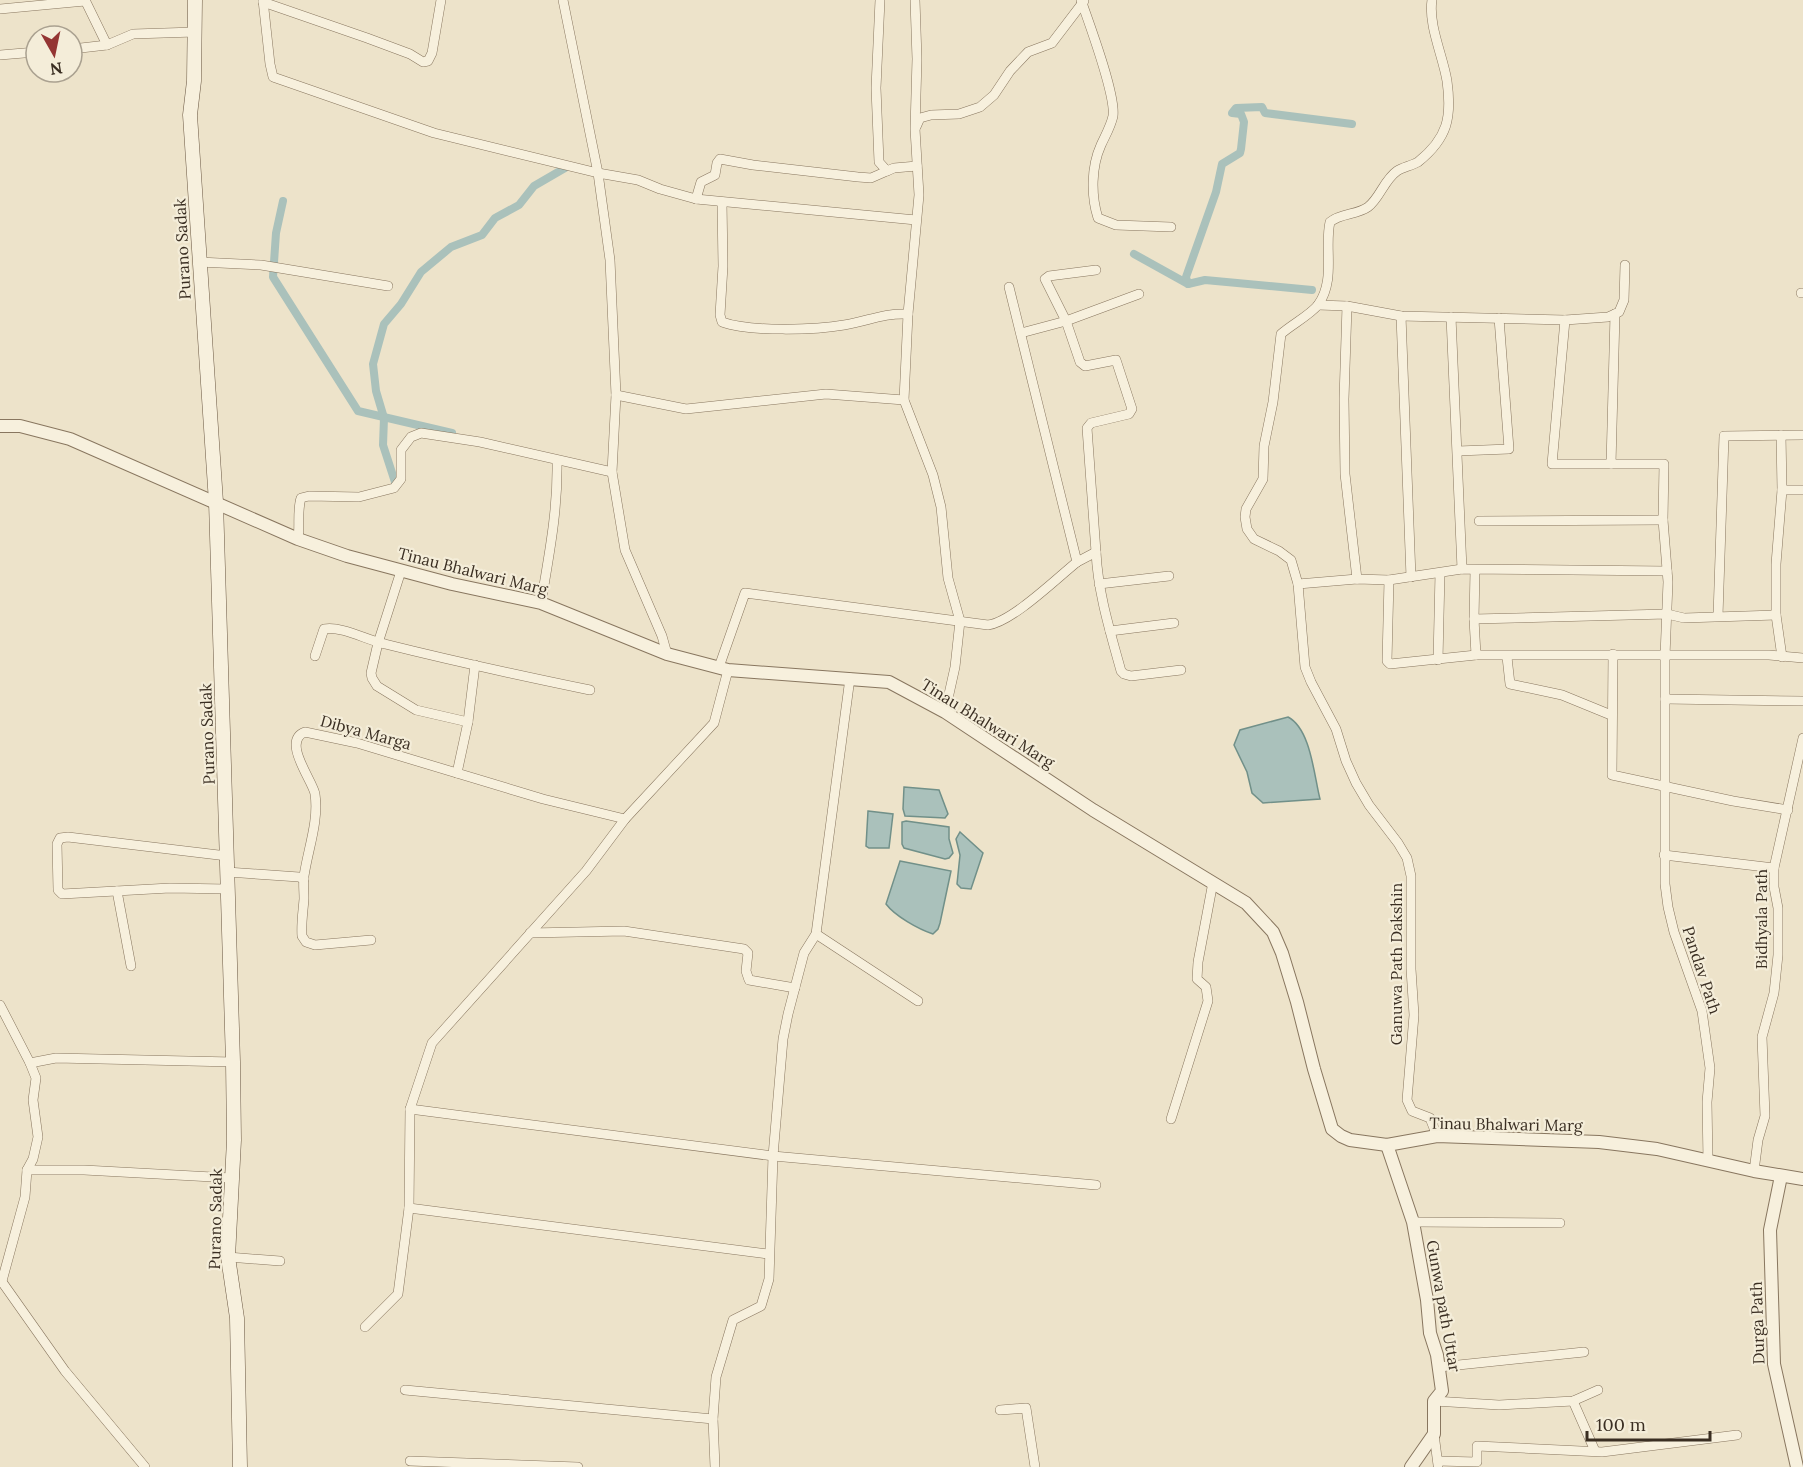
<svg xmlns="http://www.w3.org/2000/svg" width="1803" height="1467" font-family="Lora,serif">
<rect width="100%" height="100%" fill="#ede3ca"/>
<g fill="#aac1bb" stroke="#719089" stroke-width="1.5">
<path d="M1288 717C1311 729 1314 776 1320 799L1263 803 1252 793 1247 772 1234 745 1240 730Z"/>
<polygon points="904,787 939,790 948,814 945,818 905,816 903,809"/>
<polygon points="868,811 893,814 889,848 869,848 866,846"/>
<polygon points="906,821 949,827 949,839 953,853 949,858 945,859 904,848 902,844 902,822"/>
<polygon points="960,832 983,853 971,889 961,888 957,884 960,855 956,839"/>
<path d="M900 861 951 871 940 923 938 929 933 934C918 929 895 916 886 904Z"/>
</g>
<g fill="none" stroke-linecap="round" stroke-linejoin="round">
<g stroke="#aac1bb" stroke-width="8">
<polyline points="283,201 276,233 273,277 358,411 452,433"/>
<polyline points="1134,254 1188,284 1205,280 1312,290"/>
<polyline points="1188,284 1186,277 1216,192 1222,164 1240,153 1241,149 1244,122 1241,114 1232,113 1236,108 1262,107 1265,113 1352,124"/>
<polyline points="395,482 383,445 384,418 376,391 373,364 384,324 401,304 421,272 451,247 482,235 495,218 519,205 534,186 565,168"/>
</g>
<defs>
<g id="minor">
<polyline points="85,0 107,45"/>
<polyline points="263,0 270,64 273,77 434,133 598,173 638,180 660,189 696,199 916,220"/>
<polyline points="563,0 598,173 610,260 616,395 612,472 625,550 662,636 667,654"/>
<polyline points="880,0 876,88 879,162 887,171 894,168 917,166"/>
<polyline points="915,0 917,59 915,129 919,195 908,314 904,400 933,475 941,507 948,578 960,621 955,667 945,712"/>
<path d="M1081 0C1089 23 1116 95 1113 116 1111 126 1105 136 1101 145 1091 167 1091 196 1098 218L1116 225 1171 227"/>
<path d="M1432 0C1428 25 1443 56 1447 81 1452 117 1448 138 1418 162 1411 166 1403 167 1397 171 1384 180 1380 198 1368 207 1357 215 1341 213 1330 222 1324 248 1336 280 1318 305 1310 315 1291 325 1281 334L1273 402 1264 446 1263 479 1246 509 1245 517 1247 529 1254 539 1279 551 1291 560 1298 584 1305 667 1311 682 1336 729 1346 761 1356 783 1369 805 1398 843 1407 858 1411 876V969L1414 1015 1407 1100 1412 1111 1430 1118 1437 1136"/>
<polyline points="263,2 367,38 410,54 423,62 428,61 432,53 441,0"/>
<polyline points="0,9 85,1"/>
<polyline points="72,49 107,45 133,34 195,32"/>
<polyline points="0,55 36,52"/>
<polyline points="916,127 920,118 931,115 959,114 980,107 994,95 1010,71 1028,52 1052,43 1084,1"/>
<polyline points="696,199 701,182 715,175 717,163 720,159 753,165 858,177 871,178 887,171"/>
<path d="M722 202 723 266 720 315 722 322C749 332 816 330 844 325 869 321 882 313 908 314"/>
<polyline points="199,262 261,265 388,286"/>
<polyline points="1801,293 1803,293"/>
<polyline points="1318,305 1347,306 1401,316 1565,320 1608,317 1619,312 1624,300 1625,265"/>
<polyline points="1347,306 1344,399 1345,474 1357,579"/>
<polyline points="1401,316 1411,577"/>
<polyline points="1451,317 1462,569"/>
<polyline points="1565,320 1552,464 1664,464 1663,520 1668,582 1665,656 1665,884 1668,907 1674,932 1702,1011 1710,1068 1707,1102 1708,1161"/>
<polyline points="1021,333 1066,321 1139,294"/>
<polyline points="616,395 686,409 826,394 904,400"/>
<polyline points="1781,435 1782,490 1776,564 1776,615 1782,657"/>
<polyline points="1458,451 1509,449 1499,318"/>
<polyline points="1611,464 1615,314"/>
<polyline points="1782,490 1803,490"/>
<polyline points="1479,521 1663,520"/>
<path d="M298 539C300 526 297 511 301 498L309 496 359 497 394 488 401 479V450L411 437 421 433 480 442 612 472"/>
<polyline points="1096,552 1087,428 1091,423 1129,414 1132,409 1116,360 1085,366 1080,362 1066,321 1045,279 1049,276 1096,270"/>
<path d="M1077 562 1096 552C1098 593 1110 631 1121 671L1124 674 1131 676 1181 670"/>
<polyline points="1475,570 1474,619 1476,655"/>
<polyline points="401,571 378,643 371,673 372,678 377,686 416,710 468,722"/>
<polyline points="1389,580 1387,661 1390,664 1476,655 1769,655 1803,658"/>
<polyline points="1099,584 1169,576"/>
<polyline points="1298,584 1357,579 1389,580 1462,569 1667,571"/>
<path d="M541 603C549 555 558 510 557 461"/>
<polyline points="1718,616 1724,436 1803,435"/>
<polyline points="1474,619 1667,614 1684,618 1776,615"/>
<polyline points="1110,631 1174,623"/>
<polyline points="1613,654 1612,775 1733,801 1788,810"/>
<path d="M315 656 324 629C343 626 366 640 385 644 453 661 522 676 590 690"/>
<polyline points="1507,657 1510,684 1562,695 1611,715"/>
<polyline points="1438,660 1440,573"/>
<path d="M719 667 745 593 988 625C1012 622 1057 578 1077 562L1009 287"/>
<polyline points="1665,699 1803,701"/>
<polyline points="457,773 468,722 475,665"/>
<polyline points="1664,855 1774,868"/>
<polyline points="227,872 299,877 304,879"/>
<polyline points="227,889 170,888 62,894 58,890 57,844 60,838 68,837 227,856"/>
<polyline points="117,891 131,966"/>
<polyline points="530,933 624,931 744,949 748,953 746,971 749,980 795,988"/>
<polyline points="816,934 918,1001"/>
<path d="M371 940 315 945 306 942 302 936C301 924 303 912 304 899 304 891 303 884 304 876 308 849 319 821 315 794 313 781 281 741 305 732L357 743 543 799 625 819"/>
<polyline points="0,1005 30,1063"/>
<polyline points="410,1109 773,1156 1096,1185"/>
<polyline points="1171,1119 1208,1001 1206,987 1197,979 1198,962 1213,882"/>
<polyline points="27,1170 84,1170 231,1178"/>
<polyline points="1754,1171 1758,1140 1765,1116 1762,1037 1774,993 1778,955 1778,908 1774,887 1774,868 1803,738"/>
<polyline points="409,1208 768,1254"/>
<polyline points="1413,1222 1560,1223"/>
<polyline points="228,1257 280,1261"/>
<polyline points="0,1279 65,1371 145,1467"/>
<polyline points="2,1281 25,1197 27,1170 33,1159 38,1137 33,1100 36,1078 30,1063 56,1058 233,1062"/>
<polyline points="365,1327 398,1294 409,1208 410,1109 432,1043 586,871 625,819 714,723 728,670"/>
<polyline points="1439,1367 1584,1352"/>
<polyline points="405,1390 713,1419"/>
<polyline points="1434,1401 1499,1405 1573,1401 1598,1390"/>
<polyline points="1573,1401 1595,1451"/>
<polyline points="1000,1410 1026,1408 1035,1467"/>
<polyline points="1434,1434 1438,1465"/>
<polyline points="410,1461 578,1467"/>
<polyline points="1438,1461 1477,1462 1477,1446 1602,1452 1737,1435"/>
<polyline points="715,1467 713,1419 716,1377 733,1320 761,1306 769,1279 773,1156 783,1039 788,1014 804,953 816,934 850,678"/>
</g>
<g id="tertiary">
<polyline points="0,426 20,426 70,439 298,539 347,556 452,584 541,603 667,654 728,670 889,682 945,712 1093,810 1246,903 1273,932 1282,953 1297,1002 1314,1069 1332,1129 1341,1136 1350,1140 1387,1145 1437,1136 1599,1142 1657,1149 1754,1171 1803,1179"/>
<polyline points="1387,1145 1413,1222 1427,1300 1430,1333 1437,1355 1442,1391 1434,1401 1434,1434 1411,1467"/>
<polyline points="1781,1176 1770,1230 1774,1364 1797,1467"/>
</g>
<polyline id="secondary" points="195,0 194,81 190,115 216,502 233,1062 234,1140 228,1257 237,1318 240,1467"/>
</defs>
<use href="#minor" stroke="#88765f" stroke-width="10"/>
<use href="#tertiary" stroke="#88765f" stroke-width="14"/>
<use href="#secondary" stroke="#6a5742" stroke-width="15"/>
<use href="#minor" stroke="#f7f0dd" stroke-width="9"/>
<use href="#tertiary" stroke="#f7f0dd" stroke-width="12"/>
<use href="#secondary" stroke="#f7f0dd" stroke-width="14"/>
</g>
<g text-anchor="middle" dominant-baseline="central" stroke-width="4.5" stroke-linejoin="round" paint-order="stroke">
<g font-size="16" fill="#3a2e22" stroke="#f4edd9">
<text transform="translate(182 249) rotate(-93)">Purano Sadak</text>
<text transform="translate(473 571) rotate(14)">Tinau Bhalwari Marg</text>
<text transform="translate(988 723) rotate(32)">Tinau Bhalwari Marg</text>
<text transform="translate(366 732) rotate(15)">Dibya Marga</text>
<text transform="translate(207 734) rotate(-92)">Purano Sadak</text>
<text transform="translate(1761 919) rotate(-90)">Bidhyala Path</text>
<text transform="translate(1396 964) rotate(-90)">Ganuwa Path Dakshin</text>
<text transform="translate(1702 970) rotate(72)">Pandav Path</text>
<text transform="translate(1506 1124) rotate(1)">Tinau Bhalwari Marg</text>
<text transform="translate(215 1219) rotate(-89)">Purano Sadak</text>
<text transform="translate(1444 1306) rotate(80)">Gunwa path Uttar</text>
<text transform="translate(1757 1323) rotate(-92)">Durga Path</text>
</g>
</g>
<g transform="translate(54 54) rotate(171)"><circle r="28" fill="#f4edd9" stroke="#aaa190" stroke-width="1.5"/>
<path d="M0-4.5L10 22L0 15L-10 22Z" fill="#943533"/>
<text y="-9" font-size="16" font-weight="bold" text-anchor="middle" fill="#3a2e22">N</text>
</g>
<path d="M1587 1431v9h123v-9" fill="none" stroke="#3a2e22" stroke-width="3"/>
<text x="1596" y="1431" font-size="18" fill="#3a2e22" stroke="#f4edd9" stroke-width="4.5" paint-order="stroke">100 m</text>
</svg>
